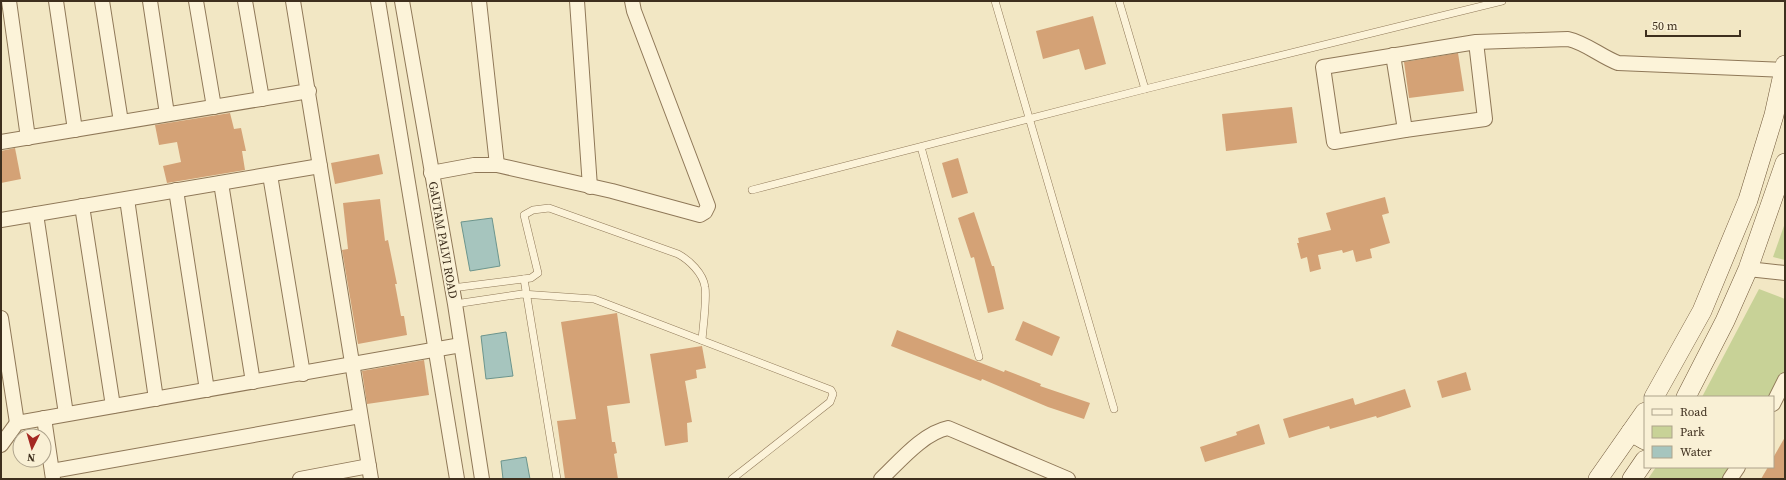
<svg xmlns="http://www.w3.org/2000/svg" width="1786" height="480" font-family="'Source Serif 4',serif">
<rect width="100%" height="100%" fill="#f2e7c4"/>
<g fill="#c8d297">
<polygon points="1785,223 1785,260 1773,257"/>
<polygon points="1759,289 1785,299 1785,370 1770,397 1702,397"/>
<polygon points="1656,467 1731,467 1724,479 1648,479"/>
</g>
<g fill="#a6c5be" stroke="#6c958d">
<polygon points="492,218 500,266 470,271 461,222"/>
<polygon points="506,332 513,376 486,379 481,336"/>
<polygon points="526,457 530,479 503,479 501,461"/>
</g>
<g fill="#d4a276">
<polygon points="1093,16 1106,64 1085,70 1079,49 1043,59 1036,31"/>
<polygon points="1458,53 1464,91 1409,98 1404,62"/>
<polygon points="1292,107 1297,143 1226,151 1222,114"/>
<polygon points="230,113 234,129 241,128 246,151 242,151 245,170 167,183 163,166 181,162 177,142 159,145 155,125"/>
<polygon points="15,148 21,179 1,183 1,151"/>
<polygon points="379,154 383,174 335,184 331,163"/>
<polygon points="958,158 968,193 952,198 942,163"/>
<polygon points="1385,197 1389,213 1382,215 1390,243 1370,249 1372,258 1356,262 1353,250 1343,253 1342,250 1318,255 1321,269 1310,272 1307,257 1301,259 1297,243 1299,243 1298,238 1331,230 1326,213"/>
<polygon points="380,199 385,241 388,240 397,284 395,284 401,316 404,316 407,335 358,344 342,250 348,249 343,203"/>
<polygon points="974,212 992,266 994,266 1004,309 988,313 974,257 971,258 958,218"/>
<polygon points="617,313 630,403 607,406 612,442 615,442 617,453 614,454 618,479 565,479 557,421 576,419 561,322"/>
<polygon points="1023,321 1060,337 1052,356 1015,340"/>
<polygon points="897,330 1004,372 1005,370 1041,384 1040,386 1090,403 1084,419 1048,407 982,379 981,381 891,346"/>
<polygon points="702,346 706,368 696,370 697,378 685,381 692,422 687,423 688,442 665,446 650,354"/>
<polygon points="424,360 429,395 367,404 362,371"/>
<polygon points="1466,372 1471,390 1442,398 1437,381"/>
<polygon points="1405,389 1411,407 1377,418 1376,416 1330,429 1329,426 1289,438 1283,419 1353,398 1355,405"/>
<polygon points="1259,424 1265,444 1205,462 1200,447 1237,435 1236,432"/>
<polygon points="1785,437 1785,479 1761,479 1768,467 1773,467 1773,458"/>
</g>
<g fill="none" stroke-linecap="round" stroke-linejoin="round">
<defs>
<g id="service">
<polyline points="995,1 1114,409"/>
<polyline points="1119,1 1145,89"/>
<polyline points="921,147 979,357"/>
<polyline points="752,190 1145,89 1502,1"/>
<polyline points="524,279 557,479"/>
<path d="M452 288 531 278 538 273 524 215 533 210 549 208 678 254C689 260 703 273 705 287 707 299 703 327 702 340"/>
<polyline points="455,304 522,294 594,299 831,390 833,394 830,402 732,479"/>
</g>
<g id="minor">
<polyline points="9,1 28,138"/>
<polyline points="56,1 75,130"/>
<polyline points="102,1 121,122"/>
<polyline points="150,1 167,114"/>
<polyline points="196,1 214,107"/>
<polyline points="245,1 262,99"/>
<polyline points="293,1 371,479"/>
<polyline points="378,1 457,479"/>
<polyline points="402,1 455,304 482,479"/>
<polyline points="479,1 497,165"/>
<polyline points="577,1 590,187"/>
<path d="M1476 42 1485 119 1405 130 1334 142 1323 67 1476 42 1568 39C1586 43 1600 56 1618 63L1784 70"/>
<polyline points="1393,55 1405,130"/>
<polyline points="1,142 309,91"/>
<polyline points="431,173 474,165 497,165 612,191 700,215 705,212 708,206 634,11 632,1"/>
<polyline points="270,175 303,374"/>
<polyline points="221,183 253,382"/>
<polyline points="176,190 207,390"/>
<polyline points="127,199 156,399"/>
<polyline points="82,206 113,406"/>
<polyline points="36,214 66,414"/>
<polyline points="1,220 320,166"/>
<polyline points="1748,269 1785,273"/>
<polyline points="1,318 17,423"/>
<polyline points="1773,404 1785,380"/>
<polyline points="44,418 53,479"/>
<polyline points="1,445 17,423 461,345"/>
<polyline points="52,471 360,416"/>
<polyline points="300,479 369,466"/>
<path d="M881 479C899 462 923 433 948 428L1068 479"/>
<polyline points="1730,479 1738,467"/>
</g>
<g id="secondary">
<polyline points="1654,397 1702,311 1748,200 1774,115 1785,65"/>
<polyline points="1686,397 1725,321 1748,269 1785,163"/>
<polyline points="1631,432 1645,440"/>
<polyline points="1598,479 1645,412"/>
<polyline points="1632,479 1645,460"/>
</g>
</defs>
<use href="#service" stroke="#8f7858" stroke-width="8"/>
<use href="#minor" stroke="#8f7858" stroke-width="16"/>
<use href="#secondary" stroke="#71593b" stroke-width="20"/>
<use href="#service" stroke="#fcf3d9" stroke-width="7"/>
<use href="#minor" stroke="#fcf3d9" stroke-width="14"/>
<use href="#secondary" stroke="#fcf3d9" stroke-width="19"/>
</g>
<g text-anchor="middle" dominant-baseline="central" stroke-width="4" stroke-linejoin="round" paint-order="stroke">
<g font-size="12" fill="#3e2f1e" stroke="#f9f0d5">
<text transform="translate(443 240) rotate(80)">GAUTAM PALVI ROAD</text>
</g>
</g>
<rect width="1786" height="480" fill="none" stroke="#3e2f1e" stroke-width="4"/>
<rect x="1644" y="396" width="130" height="72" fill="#f9f0d5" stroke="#aea38c"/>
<rect x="1652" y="409" width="20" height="6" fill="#fcf3d9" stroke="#aea38c"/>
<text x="1680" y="416" font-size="12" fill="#3e2f1e">Road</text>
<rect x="1652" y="426" width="20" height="12" fill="#c8d297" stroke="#aea38c"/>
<text x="1680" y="436" font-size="12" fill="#3e2f1e">Park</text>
<rect x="1652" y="446" width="20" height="12" fill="#a6c5be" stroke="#aea38c"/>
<text x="1680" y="456" font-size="12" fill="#3e2f1e">Water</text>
<g transform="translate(32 448) rotate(185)"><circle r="19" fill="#f9f0d5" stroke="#aea38c"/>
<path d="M0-3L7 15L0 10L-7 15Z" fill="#a42822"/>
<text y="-6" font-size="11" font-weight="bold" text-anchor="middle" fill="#3e2f1e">N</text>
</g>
<path d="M1646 30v6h94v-6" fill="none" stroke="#3e2f1e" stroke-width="2"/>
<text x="1652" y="30" font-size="12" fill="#3e2f1e" stroke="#f9f0d5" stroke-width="3" paint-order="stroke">50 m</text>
</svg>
